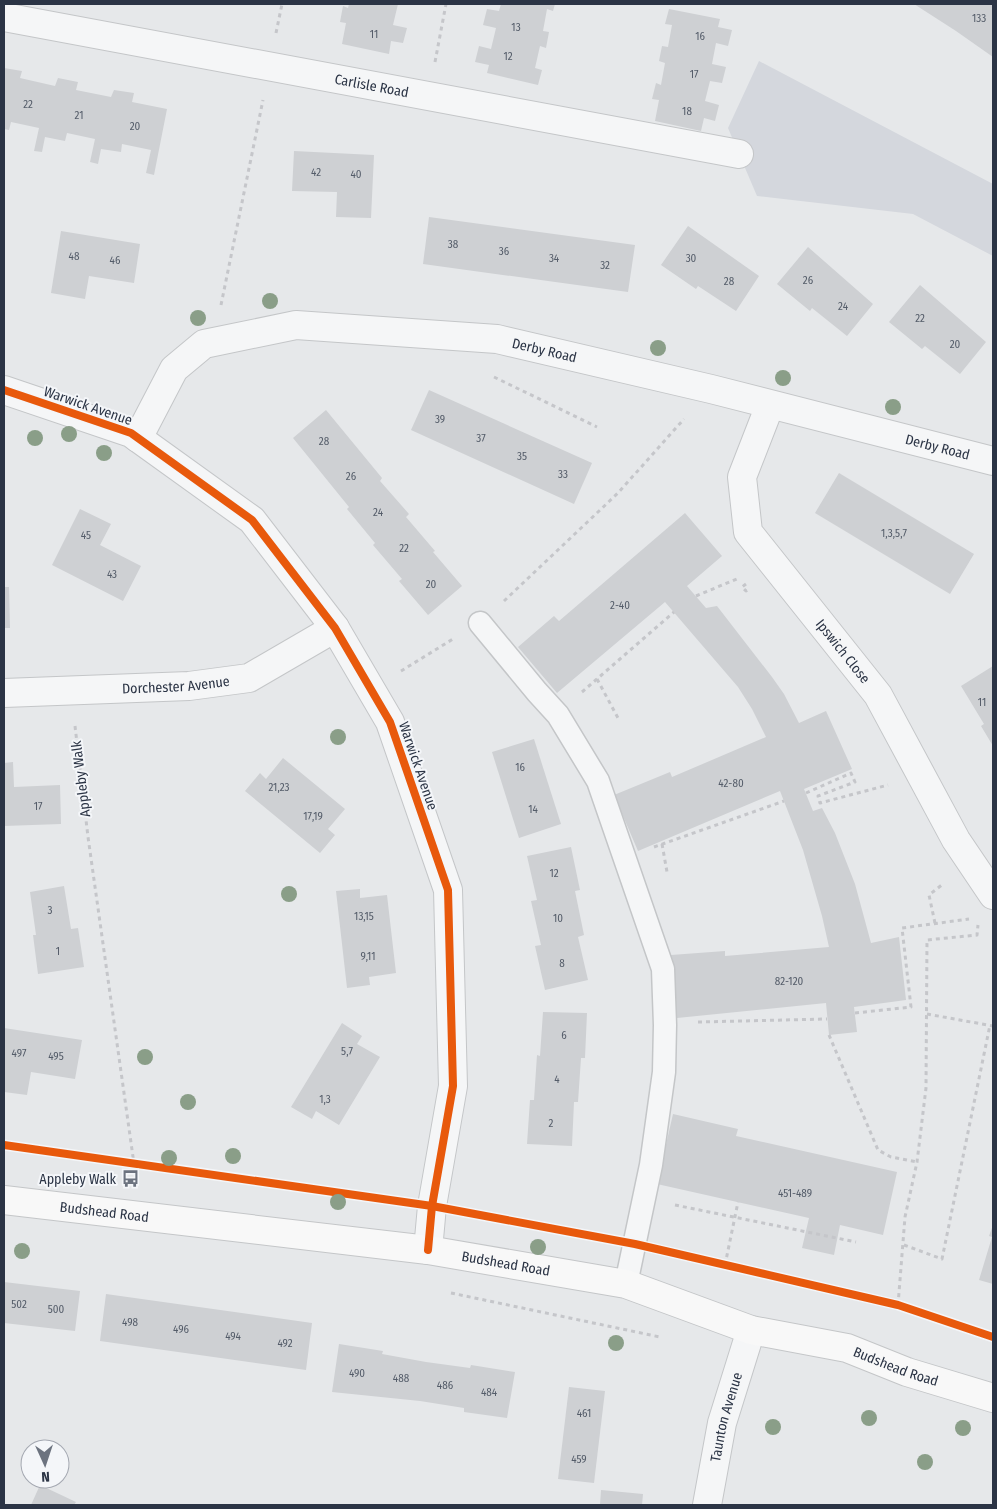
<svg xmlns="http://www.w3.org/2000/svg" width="997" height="1509" font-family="'Fira Sans Condensed',sans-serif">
<rect width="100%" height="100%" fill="#e6e8ea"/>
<polygon fill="#d4d7dd" points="759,61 993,184 993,256 913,214 757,196 728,128"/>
<g fill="#ced0d3">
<polygon points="349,4 398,4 393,25 407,28 403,43 391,41 389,54 342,44 346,23 340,22 343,6 348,8"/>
<polygon points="501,4 555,4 553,11 547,9 543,31 549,32 546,48 540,46 535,68 542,70 538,85 487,73 489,65 475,62 479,46 491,49 496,28 483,25 487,9 499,11"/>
<polygon points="914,4 993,5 993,57 956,31"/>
<polygon points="669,9 720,19 718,27 732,30 728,46 716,43 712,64 726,67 722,83 710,81 705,101 719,105 715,121 704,118 701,131 655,121 659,100 652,99 656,83 661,85 665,63 659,61 662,46 668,47 672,25 665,24"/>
<polygon points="4,68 22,71 20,78 55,86 58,78 78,82 76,90 111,97 114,90 134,93 132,102 167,109 154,175 146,173 151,150 122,144 121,152 101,149 98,164 90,162 95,139 67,133 65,141 45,137 42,152 34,151 39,128 11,122 9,130 4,129"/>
<polygon points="294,151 374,155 371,218 336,217 337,192 292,191"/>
<polygon points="429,217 635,245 628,292 423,264"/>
<polygon points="688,226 759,276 736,311 698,286 696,289 661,265"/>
<polygon points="61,231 140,244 134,283 89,276 85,299 51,293"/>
<polygon points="808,247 873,304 847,336 812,308 810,311 777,284"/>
<polygon points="920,285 986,342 960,374 925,346 922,349 889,322"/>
<polygon points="429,390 592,463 574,504 411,430"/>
<polygon points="326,410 382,478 380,481 409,514 406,517 435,551 433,552 462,586 428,615 399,581 402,579 373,545 375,543 347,509 349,507 293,438"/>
<polygon points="839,473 974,554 950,594 815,513"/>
<polygon points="80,509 111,524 100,545 141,566 123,601 52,565"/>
<polygon points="685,513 722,556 687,586 706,608 717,606 772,677 784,694 799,723 826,711 852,769 804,789 813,811 822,808 835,833 855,884 871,943 899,937 906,1000 854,1007 857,1032 829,1035 826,1003 677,1018 671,955 725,951 725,956 829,947 822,916 803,850 780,791 638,851 614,795 670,772 672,777 766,737 752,709 738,687 665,602 557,693 518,647 554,616 559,621"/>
<polygon points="4,587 9,587 10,628 4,628"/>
<polygon points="993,666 993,746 981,726 984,724 961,686"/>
<polygon points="534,739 561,824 519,838 492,752"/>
<polygon points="283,758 345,809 328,829 335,835 320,853 245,791 260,773 266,779"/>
<polygon points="13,762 14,787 60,785 61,824 4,826 4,763"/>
<polygon points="571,847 580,890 575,891 584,935 578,937 588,980 545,990 535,946 541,945 531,901 537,900 527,856"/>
<polygon points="64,886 71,929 78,928 84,967 38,974 33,935 36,935 30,892"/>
<polygon points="360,889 360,898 387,895 396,973 369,977 370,985 347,988 336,891"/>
<polygon points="543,1012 587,1013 585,1058 581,1058 578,1102 574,1102 572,1146 527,1144 530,1100 534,1100 537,1055 540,1056"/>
<polygon points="342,1023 362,1036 357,1044 380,1057 339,1125 316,1111 312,1119 291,1107"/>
<polygon points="4,1028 82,1040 75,1079 31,1072 27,1095 4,1092"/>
<polygon points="673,1114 738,1129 736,1136 897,1172 883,1235 840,1225 834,1255 802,1248 809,1218 657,1184"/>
<polygon points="993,1225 993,1284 979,1280 992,1237 989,1236"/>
<polygon points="4,1282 80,1291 75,1331 4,1323"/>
<polygon points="106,1294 312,1323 306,1370 100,1341"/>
<polygon points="339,1344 383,1351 382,1354 426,1362 470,1368 471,1365 515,1372 507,1418 464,1412 464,1408 420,1401 332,1392"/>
<polygon points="569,1387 605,1391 594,1483 558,1479"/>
<polygon points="40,1485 76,1502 74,1505 31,1505"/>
<polygon points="601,1490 643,1494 642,1505 600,1505"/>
</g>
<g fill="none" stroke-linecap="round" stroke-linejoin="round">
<defs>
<polyline id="lane" points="480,623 537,692 558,715 598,781 663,969 665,1025 664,1072 651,1165 626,1284"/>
<g id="street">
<path id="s1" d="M4 17 739 154"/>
<polyline points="4,390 131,433 252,520 335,628 390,722 448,890 453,1086 432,1206 428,1250"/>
<path id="s2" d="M770 405 742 477 748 532 878 695 956 840 993 895"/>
<path id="s3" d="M138 438 174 369 204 344 296 325 497 339 711 389 993 461"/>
<path id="s4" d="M4 693 189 686 249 678 335 628"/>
<path id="s5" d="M707 1505 722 1423 751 1330"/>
</g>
<g id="secondary">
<path id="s6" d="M4 1200 428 1250 626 1284 751 1330 847 1348 907 1372 993 1398"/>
</g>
</defs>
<use href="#lane" stroke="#c4c6c8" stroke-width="25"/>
<use href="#street" stroke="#c4c6c8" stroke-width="30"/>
<use href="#secondary" stroke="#c4c6c8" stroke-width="30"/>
<g stroke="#c5c6ca" stroke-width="3" stroke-dasharray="4 4" stroke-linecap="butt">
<polyline points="276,33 282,4"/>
<polyline points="435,62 446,4"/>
<polyline points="221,305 263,100"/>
<polyline points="494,377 597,427"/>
<polyline points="746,584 742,587 746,591 750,589"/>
<polyline points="696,596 739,578"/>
<polyline points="504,601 618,493 684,419"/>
<polyline points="401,671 453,639"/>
<polyline points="597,679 618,718"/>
<polyline points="582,692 674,612"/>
<polyline points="75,726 88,837 134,1164"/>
<polyline points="806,793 851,773 855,782 818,796 820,803 888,785"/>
<polyline points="662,844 667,872"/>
<polyline points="654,847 784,801"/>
<polyline points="935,923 929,895 943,884"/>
<polyline points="855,1013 911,1007 902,928 969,919"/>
<polyline points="927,1014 993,1026"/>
<polyline points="698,1022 827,1019"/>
<polyline points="829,1035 878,1150 891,1157 917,1162"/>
<polyline points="675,1205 856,1242"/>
<polyline points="904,1245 942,1259 990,1025"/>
<polyline points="725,1265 738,1202"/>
<polyline points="451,1293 660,1337"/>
<polyline points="898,1305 905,1217 917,1162 926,1088 927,940 977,935 978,925"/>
</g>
<use href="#lane" stroke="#f5f6f7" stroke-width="22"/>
<use href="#street" stroke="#f5f6f7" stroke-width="28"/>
<use href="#secondary" stroke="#f8f8f8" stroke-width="28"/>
<defs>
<g id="cycleway">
<polyline points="4,390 131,433 252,520 335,628 390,722 448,890 453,1086 432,1206 428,1250"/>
<polyline points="4,1145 432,1206 635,1244 898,1305 993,1337"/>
</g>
</defs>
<use href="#cycleway" stroke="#f4f6f9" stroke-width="11"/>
<use href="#cycleway" stroke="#e8590c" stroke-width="8"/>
</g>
<g fill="#8a9e88">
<circle cx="270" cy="301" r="8"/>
<circle cx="198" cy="318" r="8"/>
<circle cx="658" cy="348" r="8"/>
<circle cx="783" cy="378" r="8"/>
<circle cx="893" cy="407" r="8"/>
<circle cx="69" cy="434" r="8"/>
<circle cx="35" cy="438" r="8"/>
<circle cx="104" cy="453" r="8"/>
<circle cx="338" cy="737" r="8"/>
<circle cx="289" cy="894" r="8"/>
<circle cx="145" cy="1057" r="8"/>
<circle cx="188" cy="1102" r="8"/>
<circle cx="233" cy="1156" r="8"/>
<circle cx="169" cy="1158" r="8"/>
<circle cx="338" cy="1202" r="8"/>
<circle cx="538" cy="1247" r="8"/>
<circle cx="22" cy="1251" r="8"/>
<circle cx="616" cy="1343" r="8"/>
<circle cx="869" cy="1418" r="8"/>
<circle cx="773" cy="1427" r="8"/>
<circle cx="963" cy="1428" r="8"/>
<circle cx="925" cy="1462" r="8"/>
</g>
<defs>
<symbol id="bus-bare" viewBox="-9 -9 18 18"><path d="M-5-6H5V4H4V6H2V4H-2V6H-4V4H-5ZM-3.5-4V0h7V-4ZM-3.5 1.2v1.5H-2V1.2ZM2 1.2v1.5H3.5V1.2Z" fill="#6c737f" stroke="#f4f6f9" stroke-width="2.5" paint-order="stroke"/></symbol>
</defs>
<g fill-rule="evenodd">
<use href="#bus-bare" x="118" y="1166" width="25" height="25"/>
</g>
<g text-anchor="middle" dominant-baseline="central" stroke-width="4" stroke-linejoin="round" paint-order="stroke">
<g font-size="11" fill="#545c69">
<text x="979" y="18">133</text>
<text x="516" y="27">13</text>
<text x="374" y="34">11</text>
<text x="700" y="36">16</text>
<text x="508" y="56">12</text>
<text x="694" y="74">17</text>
<text x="28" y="104">22</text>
<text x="687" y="111">18</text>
<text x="79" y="115">21</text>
<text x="135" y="126">20</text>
<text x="316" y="172">42</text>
<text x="356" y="174">40</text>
<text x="453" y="244">38</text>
<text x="504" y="251">36</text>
<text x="74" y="256">48</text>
<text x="554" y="258">34</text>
<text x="691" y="258">30</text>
<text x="115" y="260">46</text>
<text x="605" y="265">32</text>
<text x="808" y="280">26</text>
<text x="729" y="281">28</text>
<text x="843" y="306">24</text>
<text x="920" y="318">22</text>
<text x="955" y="344">20</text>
<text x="440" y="419">39</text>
<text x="481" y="438">37</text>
<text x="324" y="441">28</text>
<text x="522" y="456">35</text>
<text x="563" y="474">33</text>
<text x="351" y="476">26</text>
<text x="378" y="512">24</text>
<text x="894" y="533">1,3,5,7</text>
<text x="86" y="535">45</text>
<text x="404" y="548">22</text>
<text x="112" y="574">43</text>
<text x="431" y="584">20</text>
<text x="620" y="605">2-40</text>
<text x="982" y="702">11</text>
<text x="520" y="767">16</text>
<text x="731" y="783">42-80</text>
<text x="279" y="787">21,23</text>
<text x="38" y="806">17</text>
<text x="533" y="809">14</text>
<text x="313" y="816">17,19</text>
<text x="554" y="873">12</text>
<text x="50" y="910">3</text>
<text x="364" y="916">13,15</text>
<text x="558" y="918">10</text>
<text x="58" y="951">1</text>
<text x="368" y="956">9,11</text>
<text x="562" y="963">8</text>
<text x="789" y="981">82-120</text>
<text x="564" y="1035">6</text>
<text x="347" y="1051">5,7</text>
<text x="19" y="1053">497</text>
<text x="56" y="1056">495</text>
<text x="557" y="1079">4</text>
<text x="325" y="1099">1,3</text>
<text x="551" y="1123">2</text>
<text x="795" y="1193">451-489</text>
<text x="19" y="1304">502</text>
<text x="56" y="1309">500</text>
<text x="130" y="1322">498</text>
<text x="181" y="1329">496</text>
<text x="233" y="1336">494</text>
<text x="285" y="1343">492</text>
<text x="357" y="1373">490</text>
<text x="401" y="1378">488</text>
<text x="445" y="1385">486</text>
<text x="489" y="1392">484</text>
<text x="584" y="1413">461</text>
<text x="579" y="1459">459</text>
</g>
<g font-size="14" fill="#2b3445" stroke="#f4f6f9">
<text stroke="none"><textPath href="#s1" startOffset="374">Carlisle Road</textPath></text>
<text stroke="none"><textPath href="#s3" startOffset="461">Derby Road</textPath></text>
<text transform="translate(88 406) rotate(19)">Warwick Avenue</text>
<text stroke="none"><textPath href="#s3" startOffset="866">Derby Road</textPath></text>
<text stroke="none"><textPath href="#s2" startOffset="285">Ipswich Close</textPath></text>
<text stroke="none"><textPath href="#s4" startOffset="172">Dorchester Avenue</textPath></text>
<text transform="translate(418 766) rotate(71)">Warwick Avenue</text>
<text transform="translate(81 779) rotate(-97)">Appleby Walk</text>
<text stroke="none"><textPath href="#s6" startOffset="101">Budshead Road</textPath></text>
<text stroke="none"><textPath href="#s6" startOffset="506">Budshead Road</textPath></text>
<text stroke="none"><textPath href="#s6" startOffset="911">Budshead Road</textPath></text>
<text stroke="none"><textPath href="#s5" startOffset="90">Taunton Avenue</textPath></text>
</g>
<g font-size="14" fill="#2b3445" stroke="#f4f6f9" text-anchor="end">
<text x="116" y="1179">Appleby Walk</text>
</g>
</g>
<rect width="997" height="1509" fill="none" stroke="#2b3445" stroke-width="10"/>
<g transform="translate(45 1464) rotate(177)"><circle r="24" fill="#f4f6f9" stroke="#a4a8b1"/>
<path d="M0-4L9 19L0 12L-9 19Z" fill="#6c737f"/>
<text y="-8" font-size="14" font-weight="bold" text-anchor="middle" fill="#2b3445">N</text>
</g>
</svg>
